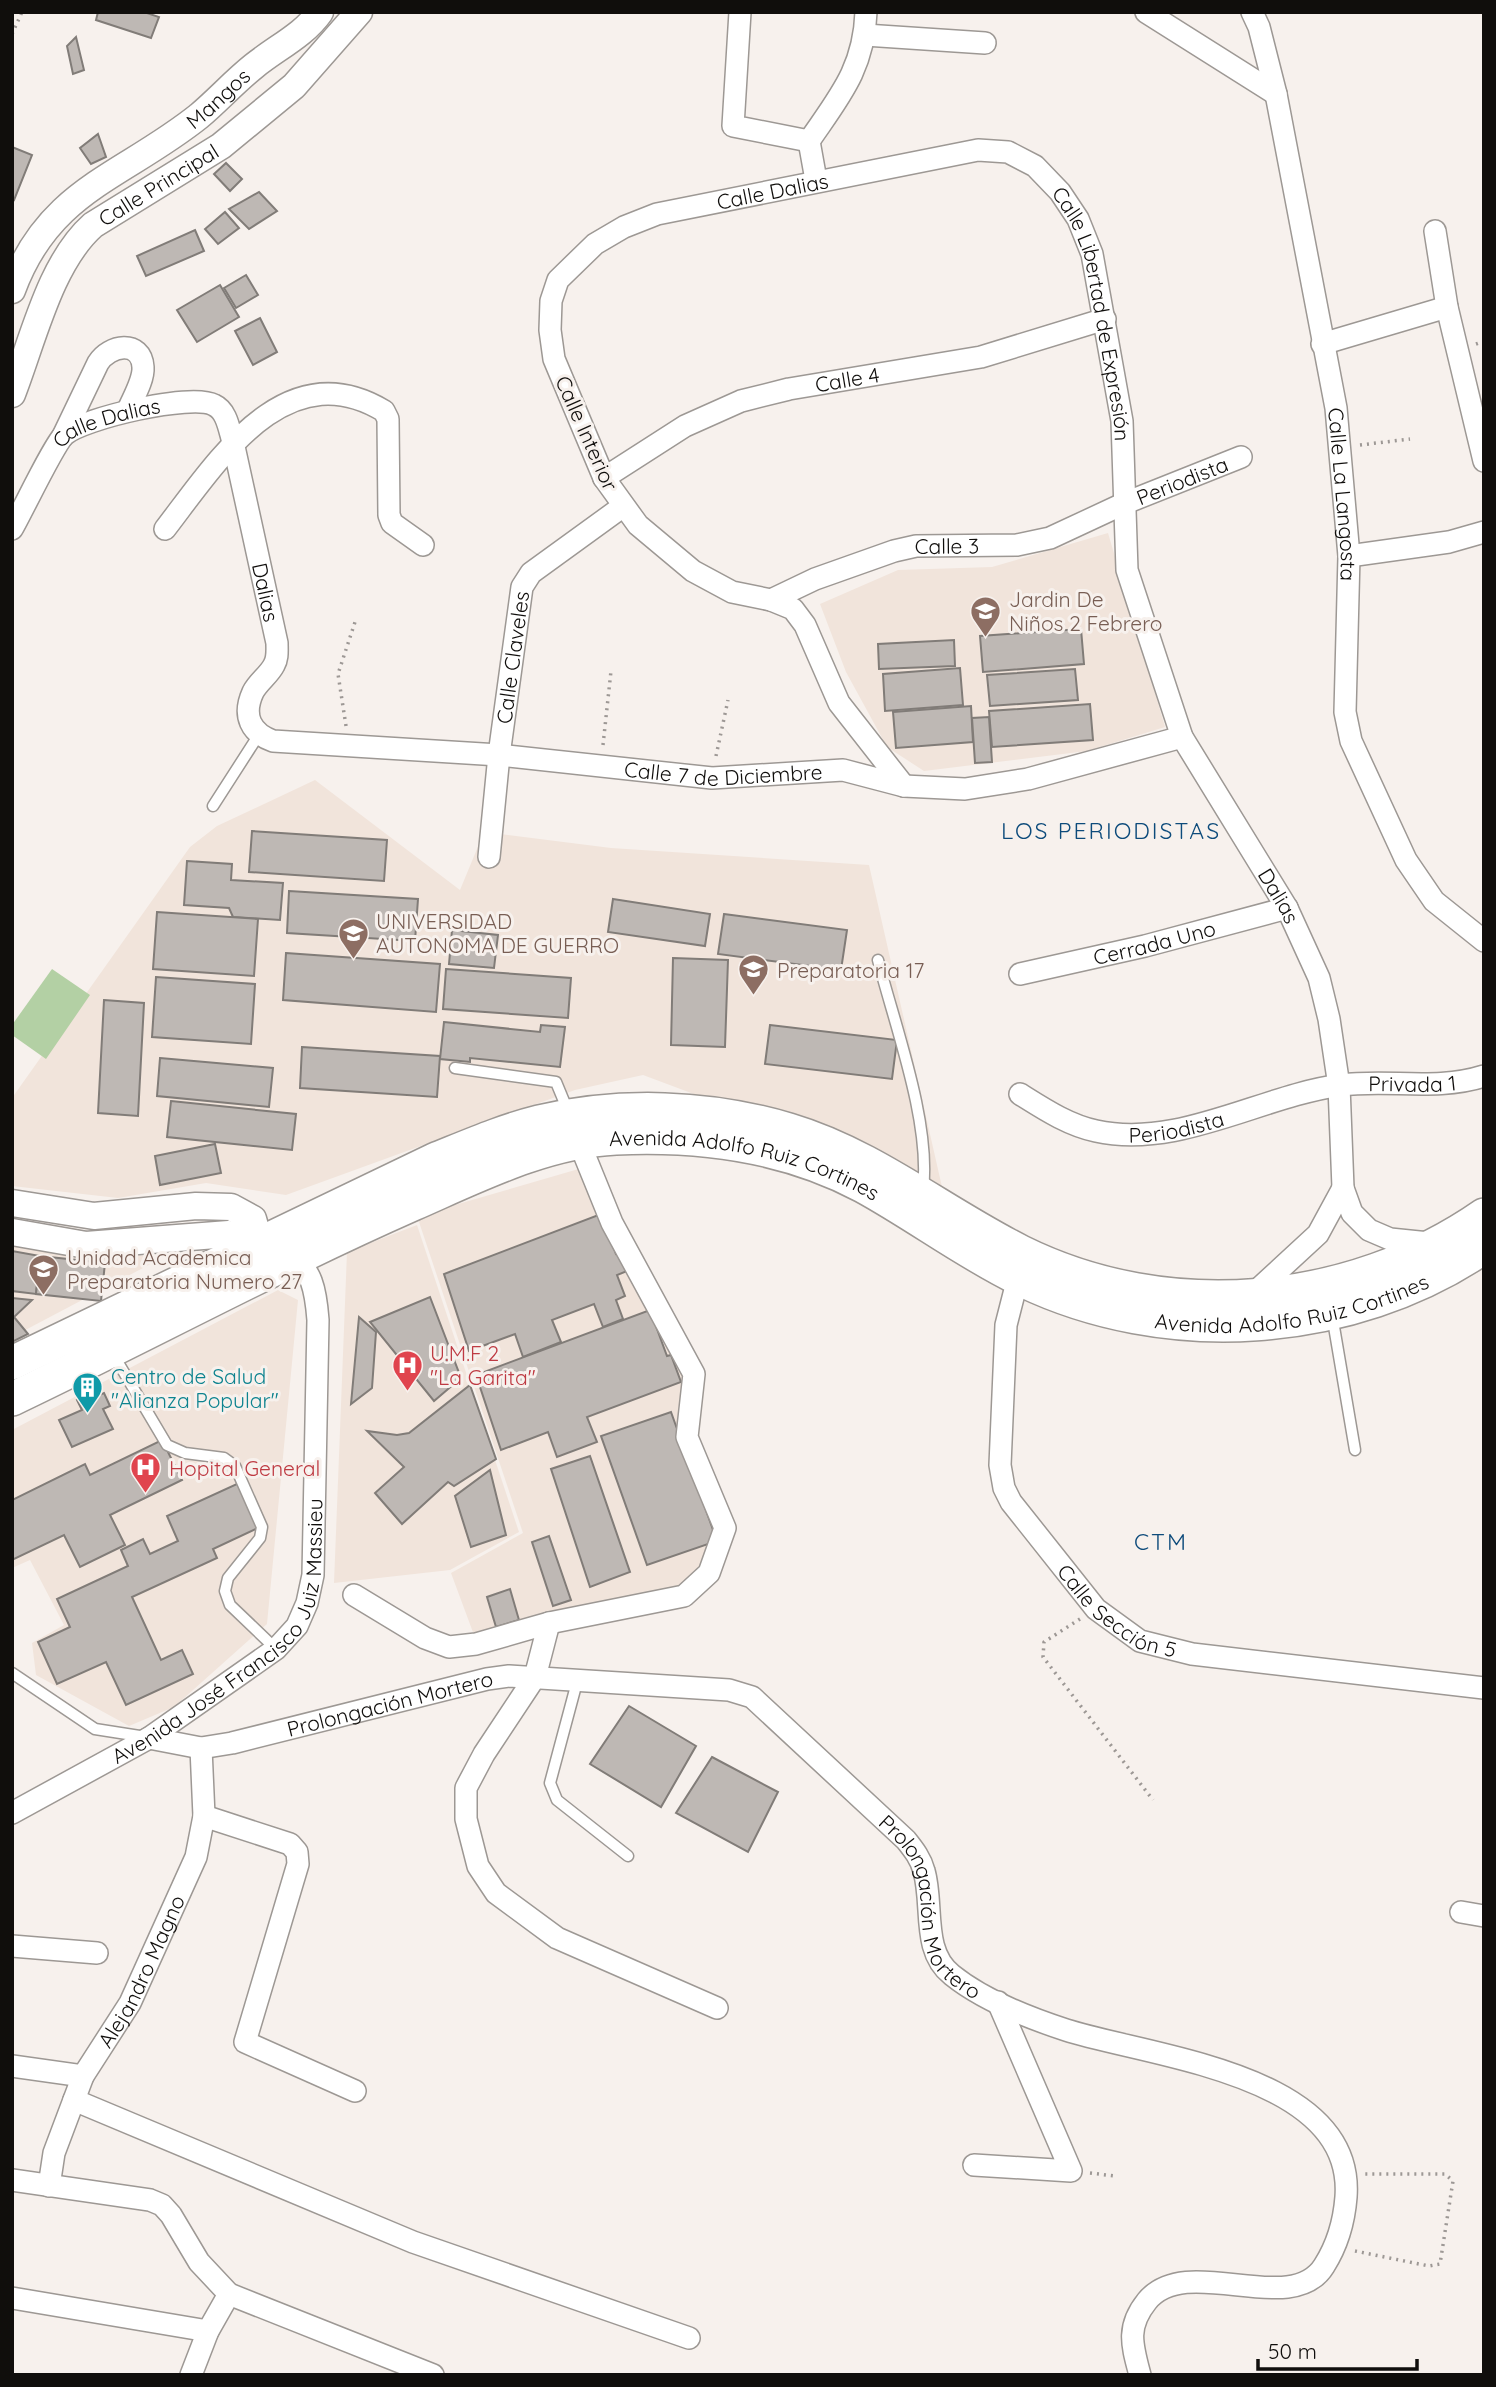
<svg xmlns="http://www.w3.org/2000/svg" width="1496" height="2387" font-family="Quicksand,sans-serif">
<rect width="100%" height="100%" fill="#f7f1ed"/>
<g fill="#f1e4db">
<polygon points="1108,533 1165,727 1087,751 924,771 887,747 846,672 820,604 898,570 992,567"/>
<polygon points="315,780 460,890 484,832 611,848 869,865 942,1187 643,1075 575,1090 286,1195 206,1183 118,1198 12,1186 12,1098 190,847 217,826"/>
<polygon points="582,1168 692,1374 684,1437 723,1528 706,1571 682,1594 474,1635 451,1573 523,1533 417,1216"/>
<polygon points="417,1225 519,1532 450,1570 334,1583 347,1252"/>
<polygon points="12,1232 160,1259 12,1337"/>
<polygon points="278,1290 298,1300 267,1624 174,1707 129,1726 36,1675 32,1643 64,1625 30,1560 12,1568 12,1430"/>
</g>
<polygon fill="#b3d0a4" points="52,969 90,995 46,1059 12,1035 12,1025"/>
<g fill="#beb8b4" stroke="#817c78" stroke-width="2">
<polygon points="98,12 144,12 159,17 151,38 96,20"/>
<polygon points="76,37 84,70 73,74 67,46"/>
<polygon points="98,134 106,157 91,164 80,148"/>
<polygon points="12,147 32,155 14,200 12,199"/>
<polygon points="226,163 242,179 230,191 214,174"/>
<polygon points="259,192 277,211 249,229 229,209"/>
<polygon points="225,212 239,228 218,244 205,229"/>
<polygon points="195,230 204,251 146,276 137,256"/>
<polygon points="246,275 258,295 236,308 224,288"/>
<polygon points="220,285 239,317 197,342 177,310"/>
<polygon points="260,318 277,352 253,365 235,331"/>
<polygon points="1081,629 1084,664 983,672 980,636"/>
<polygon points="954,640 955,666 879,669 878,644"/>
<polygon points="960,668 963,705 885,711 883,674"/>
<polygon points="1075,669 1078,700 990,706 987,675"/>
<polygon points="1090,704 1093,740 992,747 989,711"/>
<polygon points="971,706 973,742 896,748 893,712"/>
<polygon points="989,717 992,762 975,763 972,718"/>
<polygon points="252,831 387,840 384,881 249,872"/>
<polygon points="187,861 232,864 231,880 283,883 280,920 233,917 229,908 184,905"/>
<polygon points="289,891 418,899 415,941 287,933"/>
<polygon points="613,899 710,914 705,946 608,932"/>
<polygon points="157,912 258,919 254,976 153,969"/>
<polygon points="724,914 847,930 841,970 718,954"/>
<polygon points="452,930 498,935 494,968 449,964"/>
<polygon points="286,953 440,964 436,1012 283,1000"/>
<polygon points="673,958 728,960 725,1047 671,1045"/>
<polygon points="446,969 571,978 568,1018 443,1009"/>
<polygon points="156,977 255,984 251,1044 152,1037"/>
<polygon points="104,1000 144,1003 138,1116 98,1113"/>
<polygon points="444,1022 540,1032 541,1025 565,1027 560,1067 470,1058 470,1062 440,1059"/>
<polygon points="770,1025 897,1040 892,1079 765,1064"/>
<polygon points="302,1047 440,1056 437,1097 300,1088"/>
<polygon points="160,1058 273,1068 269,1107 157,1096"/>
<polygon points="171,1101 296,1114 292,1150 167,1137"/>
<polygon points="215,1144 221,1173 160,1185 155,1156"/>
<polygon points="601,1214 616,1254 625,1251 632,1269 617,1275 625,1296 616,1300 623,1319 603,1327 594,1304 552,1320 561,1342 523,1357 515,1334 469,1351 444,1274"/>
<polygon points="12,1251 40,1256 36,1294 12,1291"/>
<polygon points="40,1256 105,1263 101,1301 36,1294"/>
<polygon points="430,1297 461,1378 434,1401 370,1322"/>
<polygon points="12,1298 32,1300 14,1317 28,1334 12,1342"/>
<polygon points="650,1310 667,1356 671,1355 681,1382 587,1417 597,1442 557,1457 548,1432 501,1450 476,1375"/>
<polygon points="359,1317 376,1332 372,1388 351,1404"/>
<polygon points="470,1385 496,1459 454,1486 448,1482 402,1524 375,1493 404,1467 367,1431 397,1435 409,1433"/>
<polygon points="95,1392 97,1396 104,1393 110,1406 103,1409 113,1429 72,1447 59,1420 82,1410 77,1400"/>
<polygon points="671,1412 717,1541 647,1565 601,1436"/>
<polygon points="162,1440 182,1480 110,1515 125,1545 80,1567 64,1535 12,1560 12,1500 85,1464 90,1475"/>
<polygon points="590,1456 630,1572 590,1587 551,1469"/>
<polygon points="490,1470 506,1535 471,1547 455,1496"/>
<polygon points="239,1483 260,1527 213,1549 217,1558 132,1597 161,1660 182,1650 193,1674 126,1705 106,1662 57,1684 38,1642 70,1627 57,1599 128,1566 121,1550 143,1539 150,1554 178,1541 167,1516"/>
<polygon points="549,1536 571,1600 553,1606 532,1542"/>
<polygon points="510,1589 519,1620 496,1627 487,1597"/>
<polygon points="629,1706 696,1746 661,1807 590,1764"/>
<polygon points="712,1757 778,1792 748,1852 676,1813"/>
</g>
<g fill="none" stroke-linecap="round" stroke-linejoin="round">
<defs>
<g id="service">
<polyline points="213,806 258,736"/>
<path d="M878 960C895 1026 931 1123 923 1189"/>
<polyline points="455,1068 556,1082 568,1111"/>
<polyline points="1332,1315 1355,1450"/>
<polyline points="113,1354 167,1445 185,1453 224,1458 235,1466 262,1527 260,1538 228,1578 225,1591 230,1605 276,1649"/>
<polyline points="12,1673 95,1729 146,1737"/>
<polyline points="577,1682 550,1783 557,1800 628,1856"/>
</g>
<g id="minor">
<polyline points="740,12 733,126 809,141"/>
<polyline points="1146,12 1276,94"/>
<path id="s1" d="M1252 12 1259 27 1276 94 1336 408 1349 556 1345 712 1351 741 1406 860 1434 901 1484 941"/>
<polyline points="865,35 985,43"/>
<path d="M809 141C839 97 864 69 866 12"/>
<polyline points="809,141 816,180"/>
<polyline points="1435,231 1447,307 1484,461"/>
<polyline points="1322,344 1447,307"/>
<path d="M63 436 98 363C109 345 141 339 143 367 144 380 133 398 128 410"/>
<path id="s2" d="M604 478 685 426 741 401 789 389 981 357 1105 319"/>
<path id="s3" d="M12 529C22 512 53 446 64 435 83 418 192 393 214 405 227 411 229 429 233 442L277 643C277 651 278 658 274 665 269 675 258 682 253 692 242 716 251 733 273 741L499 755 712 778 843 770 904 786 965 789 1028 779 1182 737"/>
<path d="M165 529C216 463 285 351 384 411L388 419 389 515 392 523 423 545"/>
<polyline points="1349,556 1449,542 1484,532"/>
<path id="s4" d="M771 600 815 579 894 551 916 546 1017 545 1050 538 1123 504 1241 457"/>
<path id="s5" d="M904 786 839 703 805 625 793 609 771 600 732 592 693 571 638 525 604 478 554 359 550 330 551 301 558 280 595 244 624 227 657 214 978 150 1008 152 1035 166 1060 192 1078 219 1092 254 1122 421 1127 570 1182 737 1287 908 1319 978 1329 1019 1339 1086 1343 1188 1352 1213 1369 1230 1390 1239 1429 1243"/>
<path id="s6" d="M489 857 499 755 522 587 531 573 622 507"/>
<path id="s7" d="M1020 974 1145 946 1287 908"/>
<path id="s8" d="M1020 1094C1044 1109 1068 1125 1096 1131 1179 1149 1260 1096 1341 1085 1389 1079 1437 1091 1484 1076"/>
<path id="s9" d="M1018 1278 1006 1325 1000 1465 1004 1488 1011 1502 1096 1609 1140 1641 1192 1654 1484 1688"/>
<polyline points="1253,1294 1318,1234 1343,1188"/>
<polyline points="354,1595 425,1638 449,1647 476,1644 549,1623 684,1596 709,1573 725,1528 687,1437 694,1374 612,1223 575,1132"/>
<polyline points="549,1623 535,1677 484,1754 466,1788 466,1819 478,1866 496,1893 557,1938 717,2008"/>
<path id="s10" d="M149 1738 201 1748 232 1743 487 1679 509 1676 729 1690 752 1697 906 1840C914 1850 921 1859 924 1871 934 1905 921 1951 952 1975 983 2000 1029 2018 1066 2030 1151 2057 1355 2074 1346 2197 1344 2223 1338 2244 1324 2266 1291 2319 1187 2252 1147 2301 1126 2327 1132 2345 1140 2375"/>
<path id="s11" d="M12 1813 149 1738 276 1649 297 1626 307 1603 313 1575 318 1320C316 1294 313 1265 285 1254"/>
<polyline points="204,1816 290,1844 297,1852 298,1864 245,2042 355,2091"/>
<polyline points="1461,1912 1484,1916"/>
<polyline points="12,1946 97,1953"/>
<polyline points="12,2066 83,2076"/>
<polyline points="74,2100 413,2242 689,2338"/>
<polyline points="974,2165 1071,2171 998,2002"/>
<polyline points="12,2180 150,2200 162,2205 171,2215 199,2262 229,2294 433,2375"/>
<path id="s12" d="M49 2186 54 2153 83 2076 130 2003 196 1857 204 1816 201 1748"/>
<polyline points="12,2298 208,2331"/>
<polyline points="191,2375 208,2331 229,2294"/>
</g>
<g id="tertiary">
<path id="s13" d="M12 290C49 189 123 177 199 116 218 100 235 81 254 66 276 48 304 35 320 12"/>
<path id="s14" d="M12 394C33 340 50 263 93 225L221 146 294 86 359 12"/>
<polyline points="12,1203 94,1216 196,1206 231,1207 253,1219 260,1244"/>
<polyline points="12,1232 86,1245 229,1234 260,1244"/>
</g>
<g id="primary">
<path d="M12 1363 434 1160C469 1146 503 1131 539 1122 620 1103 709 1106 789 1130 873 1155 943 1213 1021 1252 1167 1324 1350 1308 1484 1215"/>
<path id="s15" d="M12 1399C146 1335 277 1264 413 1204 477 1176 545 1141 616 1138 702 1134 786 1145 863 1186 916 1215 966 1253 1020 1279 1165 1350 1351 1338 1484 1247"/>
</g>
</defs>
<use href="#service" stroke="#9d9894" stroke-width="13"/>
<use href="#minor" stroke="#9d9894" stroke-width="24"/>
<use href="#tertiary" stroke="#9d9894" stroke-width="29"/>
<use href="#primary" stroke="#9d9894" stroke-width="36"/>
<g stroke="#9d9895" stroke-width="3.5" stroke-dasharray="2 5" stroke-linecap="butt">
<polyline points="12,34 22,12"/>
<polyline points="1476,344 1484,341"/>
<polyline points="1360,445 1410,439"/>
<polyline points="346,726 338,674 356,619"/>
<polyline points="603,745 611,671"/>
<polyline points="716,756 728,700"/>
<polyline points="1080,1619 1044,1642 1043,1657 1153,1800"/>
<polyline points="1090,2173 1115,2176"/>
<polyline points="1355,2251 1429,2266 1440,2264 1453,2181 1445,2174 1365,2174"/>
</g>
<use href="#service" stroke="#fff" stroke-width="10"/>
<use href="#minor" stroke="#fff" stroke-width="21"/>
<use href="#tertiary" stroke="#fff" stroke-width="26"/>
<use href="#primary" stroke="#fff" stroke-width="33"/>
</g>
<defs>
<symbol id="school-pin" viewBox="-11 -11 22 30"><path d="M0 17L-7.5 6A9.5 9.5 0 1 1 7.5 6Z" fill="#8d6e63" stroke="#f7f1ed"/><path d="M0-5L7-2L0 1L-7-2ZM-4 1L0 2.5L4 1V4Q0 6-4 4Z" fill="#fff"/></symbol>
<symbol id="hospital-pin" viewBox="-11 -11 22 30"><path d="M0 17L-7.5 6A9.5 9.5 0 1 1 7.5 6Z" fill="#e0444e" stroke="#f7f1ed"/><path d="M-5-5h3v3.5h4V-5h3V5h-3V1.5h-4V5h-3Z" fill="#fff"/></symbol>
<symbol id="building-pin" viewBox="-11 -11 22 30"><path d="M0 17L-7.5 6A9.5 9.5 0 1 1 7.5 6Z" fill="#0f9aa8" stroke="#f7f1ed"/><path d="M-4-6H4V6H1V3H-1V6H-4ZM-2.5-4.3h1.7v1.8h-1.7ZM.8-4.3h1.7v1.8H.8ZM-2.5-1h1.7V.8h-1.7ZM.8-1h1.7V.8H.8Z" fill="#fff"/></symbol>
</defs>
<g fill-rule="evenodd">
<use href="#school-pin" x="968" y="594" width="35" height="47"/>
<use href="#school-pin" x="336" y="916" width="35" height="47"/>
<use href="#school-pin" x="736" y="952" width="35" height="47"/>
<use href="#school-pin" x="26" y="1252" width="35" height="47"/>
<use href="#hospital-pin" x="390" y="1348" width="35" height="47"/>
<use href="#building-pin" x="70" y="1370" width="35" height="47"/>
<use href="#hospital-pin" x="128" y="1450" width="35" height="47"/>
</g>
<g text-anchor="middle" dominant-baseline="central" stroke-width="6" stroke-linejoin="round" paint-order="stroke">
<g font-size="21" fill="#100e0c" stroke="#f7f1ed">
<text stroke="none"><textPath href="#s13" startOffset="287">Mangos</textPath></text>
<text stroke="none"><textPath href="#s14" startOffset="266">Calle Principal</textPath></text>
<text stroke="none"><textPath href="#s5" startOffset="896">Calle Dalias</textPath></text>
<text stroke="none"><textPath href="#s5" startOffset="1330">Calle Libertad de Expresión</textPath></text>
<text stroke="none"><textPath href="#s2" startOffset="266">Calle 4</textPath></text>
<text stroke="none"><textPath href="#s3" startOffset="152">Calle Dalias</textPath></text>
<text transform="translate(587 433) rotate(66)">Calle Interior</text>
<text stroke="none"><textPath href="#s4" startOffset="434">Periodista</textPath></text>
<text stroke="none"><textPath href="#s1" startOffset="492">Calle La Langosta</textPath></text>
<text stroke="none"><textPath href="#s4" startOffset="186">Calle 3</textPath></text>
<text stroke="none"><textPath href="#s3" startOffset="460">Dalias</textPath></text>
<text stroke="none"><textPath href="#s6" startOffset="201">Calle Claveles</textPath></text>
<text stroke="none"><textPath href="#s3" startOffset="1082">Calle 7 de Diciembre</textPath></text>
<text stroke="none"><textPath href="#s5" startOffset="1953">Dalias</textPath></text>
<text stroke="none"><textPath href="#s7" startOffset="138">Cerrada Uno</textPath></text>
<text stroke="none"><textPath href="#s8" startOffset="408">Privada 1</textPath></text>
<text stroke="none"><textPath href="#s8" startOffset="166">Periodista</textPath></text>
<text stroke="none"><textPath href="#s15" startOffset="793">Avenida Adolfo Ruiz Cortines</textPath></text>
<text stroke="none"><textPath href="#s15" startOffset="1379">Avenida Adolfo Ruiz Cortines</textPath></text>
<text stroke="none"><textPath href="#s9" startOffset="383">Calle Sección 5</textPath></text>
<text stroke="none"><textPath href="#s11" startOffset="294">Avenida José Francisco Juiz Massieu</textPath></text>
<text stroke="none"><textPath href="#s10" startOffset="247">Prolongación Mortero</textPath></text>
<text stroke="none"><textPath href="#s10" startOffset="898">Prolongación Mortero</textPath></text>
<text stroke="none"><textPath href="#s12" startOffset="236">Alejandro Magno</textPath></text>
</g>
<g font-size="21" fill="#785e54" stroke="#f7f1ed" text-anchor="start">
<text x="1009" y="599">Jardin De<tspan x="1009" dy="24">Niños 2 Febrero</tspan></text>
<text x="376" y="921">UNIVERSIDAD<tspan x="376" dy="24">AUTONOMA DE GUERRO</tspan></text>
<text x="777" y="970">Preparatoria 17</text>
<text x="67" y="1257">Unidad Academica<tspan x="67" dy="24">Preparatoria Numero 27</tspan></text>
</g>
<g font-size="21" fill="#be3a42" stroke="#f7f1ed" text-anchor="start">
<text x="430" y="1353">U.M.F 2<tspan x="430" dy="24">"La Garita"</tspan></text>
<text x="169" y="1468">Hopital General</text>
</g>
<g font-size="21" fill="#0d838f" stroke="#f7f1ed" text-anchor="start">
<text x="111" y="1376">Centro de Salud<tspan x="111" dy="24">"Alianza Popular"</tspan></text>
</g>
<g font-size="23" letter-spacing="2" fill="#0d4b7b" stroke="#f7f1ed">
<text x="1111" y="830">LOS PERIODISTAS</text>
<text x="1161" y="1541">CTM</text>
</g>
</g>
<rect width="1496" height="2387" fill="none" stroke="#100e0c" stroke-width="28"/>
<path d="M1258 2359v10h159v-10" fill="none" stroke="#100e0c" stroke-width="3.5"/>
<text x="1268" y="2359" font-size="21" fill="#100e0c" stroke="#f7f1ed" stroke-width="5" paint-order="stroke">50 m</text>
</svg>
